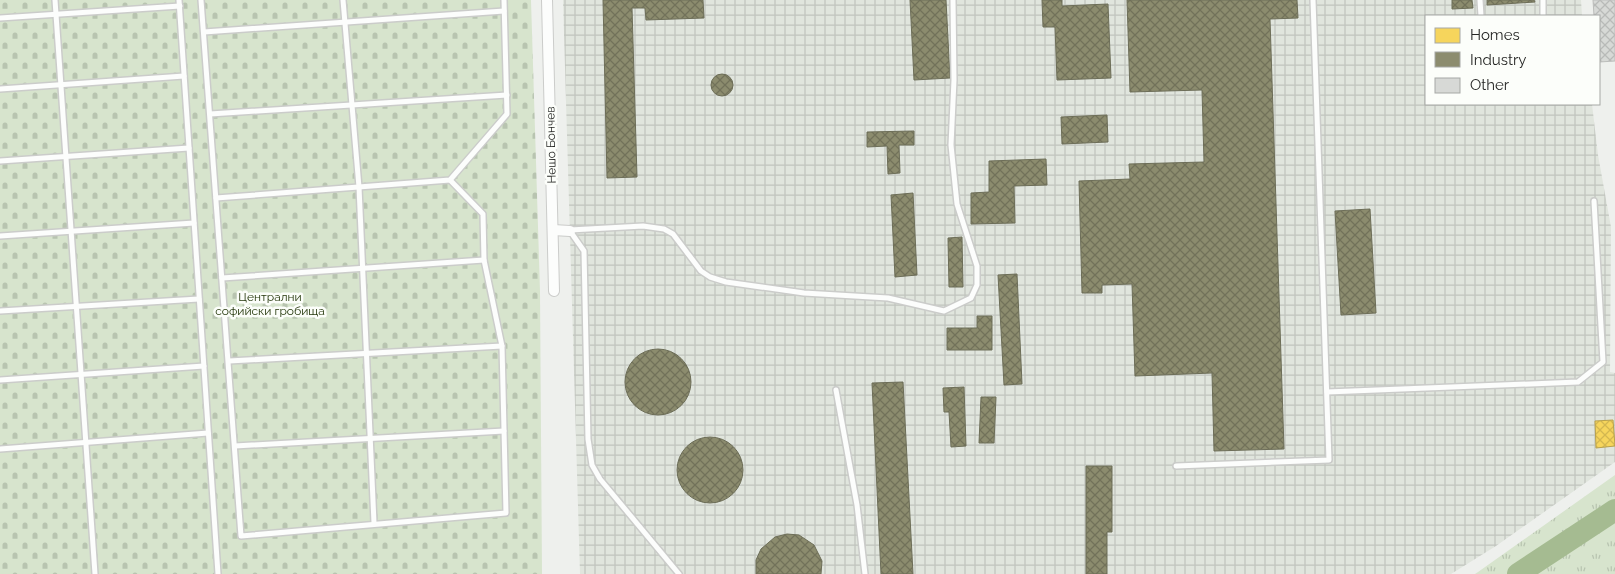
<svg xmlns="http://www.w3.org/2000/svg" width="1615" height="574" font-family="Raleway,sans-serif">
<defs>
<pattern id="industrial-grid" width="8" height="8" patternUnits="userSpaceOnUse" patternTransform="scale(1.25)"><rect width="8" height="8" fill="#e0e5dd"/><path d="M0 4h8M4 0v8" fill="none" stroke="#c0c4be"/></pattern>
<pattern id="grass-tufts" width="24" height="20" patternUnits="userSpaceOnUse" patternTransform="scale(1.25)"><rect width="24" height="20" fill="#d7e4cd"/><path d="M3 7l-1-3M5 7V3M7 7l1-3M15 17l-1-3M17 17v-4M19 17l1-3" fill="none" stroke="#b8c4b0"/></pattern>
<pattern id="cemetery-stones" width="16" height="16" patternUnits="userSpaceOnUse" patternTransform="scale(1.25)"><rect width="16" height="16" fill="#d7e4cd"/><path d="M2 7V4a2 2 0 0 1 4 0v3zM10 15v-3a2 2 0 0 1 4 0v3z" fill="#b8c4b0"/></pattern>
<pattern id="homes-cross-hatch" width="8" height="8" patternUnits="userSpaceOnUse" patternTransform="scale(1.25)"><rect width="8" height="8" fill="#f6d55c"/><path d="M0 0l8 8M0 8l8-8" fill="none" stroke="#d3b750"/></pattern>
<pattern id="industry-cross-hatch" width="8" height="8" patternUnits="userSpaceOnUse" patternTransform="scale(1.25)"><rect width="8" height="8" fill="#8c8c6e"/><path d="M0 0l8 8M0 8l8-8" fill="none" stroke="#72725a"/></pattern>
<pattern id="building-cross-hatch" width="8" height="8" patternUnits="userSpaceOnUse" patternTransform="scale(1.25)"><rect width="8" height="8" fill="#d7d9d6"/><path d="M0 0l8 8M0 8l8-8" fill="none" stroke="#b8bab8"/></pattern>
</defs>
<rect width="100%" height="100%" fill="#eef0ed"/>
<polygon fill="url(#industrial-grid)" points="563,0 1581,0 1582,16 1426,16 1426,104 1592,104 1598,155 1611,227 1610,372 1615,373 1615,462 1496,546 1451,574 580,574"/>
<polygon fill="url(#grass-tufts)" points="1615,475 1615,574 1475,574 1478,572"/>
<polygon fill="url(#cemetery-stones)" points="0,0 531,0 540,291 542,574 0,574"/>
<polygon fill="url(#homes-cross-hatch)" stroke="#b8a14c" points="1613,420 1615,446 1596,448 1595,421"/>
<g fill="url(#industry-cross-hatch)" stroke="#6d6e58">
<polygon points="603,0 703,0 704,18 646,20 645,8 632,8 637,177 607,178"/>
<polygon points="910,0 946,0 950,78 914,80"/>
<polygon points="1042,0 1062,0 1062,6 1108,4 1111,78 1057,80 1055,27 1043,27"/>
<polygon points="1127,0 1297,0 1298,18 1270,19 1284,449 1214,451 1212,373 1135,376 1132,284 1102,285 1102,293 1082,293 1079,181 1130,179 1129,164 1204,162 1202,90 1130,92"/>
<polygon points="1452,0 1472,0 1473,8 1452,9"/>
<polygon points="1487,0 1534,0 1535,2 1487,5"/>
<circle cx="722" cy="85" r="11"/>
<polygon points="1107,115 1108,142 1062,144 1061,117"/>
<polygon points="914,131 914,145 899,145 900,173 888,174 887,146 867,147 867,132"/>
<polygon points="1046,159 1047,185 1014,186 1015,223 971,224 971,193 989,192 989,161"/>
<polygon points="913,193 917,275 895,277 891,195"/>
<polygon points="1370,209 1376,313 1341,315 1335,211"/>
<polygon points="962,237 963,287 949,287 948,238"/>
<polygon points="1017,274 1022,384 1004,385 998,275"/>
<polygon points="977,316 992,316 992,350 947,350 947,328 977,328"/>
<circle cx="658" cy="382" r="33"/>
<polygon points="903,382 913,574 881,574 872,383"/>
<polygon points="964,387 966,446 951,447 949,412 944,412 943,388"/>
<polygon points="981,397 996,397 994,443 979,443"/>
<circle cx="710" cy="470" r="33"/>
<polygon points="1086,466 1112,466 1112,532 1107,532 1107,574 1086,574"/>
<polygon points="787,534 799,535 814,545 822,561 821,574 756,574 756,560 761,549 775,537"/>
</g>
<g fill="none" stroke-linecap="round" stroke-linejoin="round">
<polyline stroke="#a5bb91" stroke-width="22" points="1518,574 1615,510"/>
</g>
<polygon fill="url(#building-cross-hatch)" stroke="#bcbdbb" points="1593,0 1615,0 1615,61 1599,62 1599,16 1594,16"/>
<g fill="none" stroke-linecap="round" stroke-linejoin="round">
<defs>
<g id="service">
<polyline points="55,0 95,574"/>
<polyline points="179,0 218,574"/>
<polyline points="201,0 241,536 506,513 502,346 484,260 483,214 450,180"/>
<polyline points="343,0 359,187 374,523"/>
<polyline points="1480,0 1481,16"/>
<polyline points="1543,0 1543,16"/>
<polyline points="0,18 180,6"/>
<polyline points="204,32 504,11"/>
<polyline points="0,89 184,76"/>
<polyline points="210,114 507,95"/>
<polyline points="0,161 189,148"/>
<polyline points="216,198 450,180 507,114 504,0"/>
<polyline points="570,230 643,226 664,229 673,234 701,271 710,277 726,282 804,293 888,298 944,311 971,298 977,285 977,266 957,204 951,145 954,80 953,0"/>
<polyline points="570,231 584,251 588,439 592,465 600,479 679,574"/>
<polyline points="0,236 194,223"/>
<polyline points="222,278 484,260"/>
<polyline points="0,311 199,299"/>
<polyline points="229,361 502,346"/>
<polyline points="0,380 204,366"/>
<polyline points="836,390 857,505 865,574"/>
<polyline points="1327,392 1578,382 1603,362 1594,201"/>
<polyline points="235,446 504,431"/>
<polyline points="0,449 208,433"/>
<polyline points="1176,466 1329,460 1313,0"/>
</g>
<g id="minor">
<polyline points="547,0 554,291"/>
<polyline points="553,230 570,231"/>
</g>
</defs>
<use href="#service" stroke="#cbccca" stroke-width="8"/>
<use href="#minor" stroke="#cbccca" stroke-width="12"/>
<use href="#service" stroke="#fcfdfc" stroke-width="5"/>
<use href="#minor" stroke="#fcfdfc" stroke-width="10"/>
</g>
<g text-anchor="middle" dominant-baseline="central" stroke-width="5" stroke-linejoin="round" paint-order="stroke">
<g font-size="12" fill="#262725" stroke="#fcfefa">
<text transform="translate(551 145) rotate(-91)">Нешо Бончев</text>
</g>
<g font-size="12" fill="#1e3104" stroke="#fcfefa">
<text x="270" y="297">Централни<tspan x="270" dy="14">софийски гробища</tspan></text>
</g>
</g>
<rect x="1425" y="15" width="175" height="90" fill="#fcfefa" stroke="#a6a8a5"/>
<rect x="1435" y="28" width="25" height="15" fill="#f6d55c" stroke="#a6a8a5"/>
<text x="1470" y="40" font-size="15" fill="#262725">Homes</text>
<rect x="1435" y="52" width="25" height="15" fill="#8c8c6e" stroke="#a6a8a5"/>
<text x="1470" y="65" font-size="15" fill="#262725">Industry</text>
<rect x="1435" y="78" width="25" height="15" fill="#d7d9d6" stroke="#a6a8a5"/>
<text x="1470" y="90" font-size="15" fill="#262725">Other</text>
</svg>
